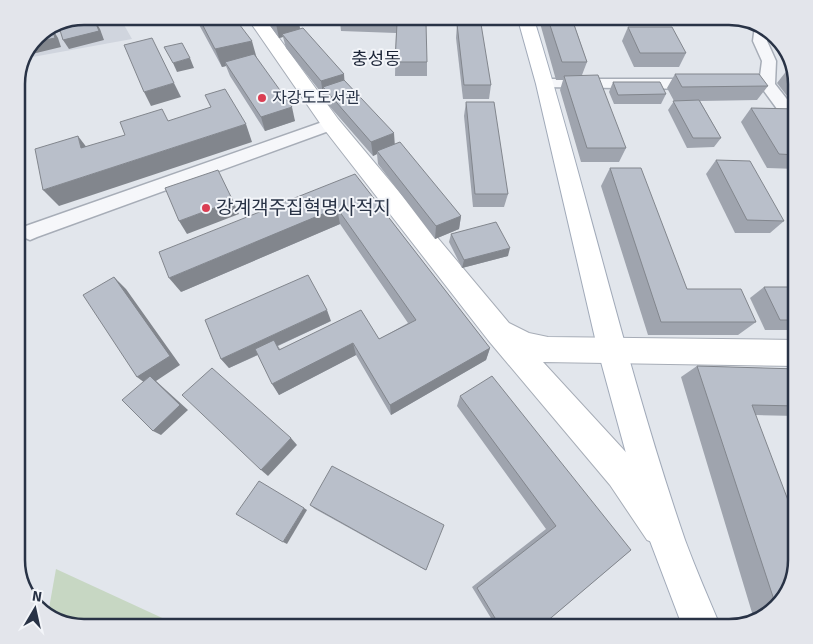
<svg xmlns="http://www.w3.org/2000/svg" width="813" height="644" font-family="Signika,'Noto Sans KR',sans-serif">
<rect width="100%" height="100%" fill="#e2e6ec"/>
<polygon fill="#d0d5de" points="84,16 119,16 132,39 27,58 39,33"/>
<polygon fill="#c7d7c3" points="56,569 184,628 84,628 48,614"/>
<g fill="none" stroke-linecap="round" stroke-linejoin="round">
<defs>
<g id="street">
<polygon points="755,26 768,31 767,41 776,61 775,84 797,112 797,129 791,128 759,84 762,61 753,41"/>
<polygon points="545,79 701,79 706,81 709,84 706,87 701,89 540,87 537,84 540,81"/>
<polygon points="331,119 337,120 339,124 337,128 37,237 30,240 23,237 20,232 23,227"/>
</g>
<polygon id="secondary" points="246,16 263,16 338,119 509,323 529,333 548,337 797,340 797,366 543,362 634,461 671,516 676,528 671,540 659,545 647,540 610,485 488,340 324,129"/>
<path id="primary" d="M517 16H533C587 190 626 368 685 540 696 570 709 599 721 628H683L650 541 598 351 536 84Z"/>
</defs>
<use href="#street" stroke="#a7adb7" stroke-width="3"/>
<use href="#secondary" stroke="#a7adb7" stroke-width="2"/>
<use href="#primary" stroke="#a1aab9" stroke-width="2"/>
<use href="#street" fill="#f6f7fa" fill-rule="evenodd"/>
<use href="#secondary" fill="#fff" fill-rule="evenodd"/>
<use href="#primary" fill="#fff" fill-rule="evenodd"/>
</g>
<g fill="#9fa4ae">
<polygon points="183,16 233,16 257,58 295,121 265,131 230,76 226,66 222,67 197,21 189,23"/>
<polygon points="263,16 296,16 298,19 300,29 344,74 344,80 394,144 461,216 459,229 435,239 378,164 377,154 373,156 325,101 324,95 323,95 286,48 283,37 279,38"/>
<polygon points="341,16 398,16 398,23 427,62 427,76 395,76 396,33 341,31 340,22"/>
<rect x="454" y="16" width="26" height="3"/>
<polygon points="538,16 729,16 735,18 572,18 587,62 582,75 626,148 619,162 581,162 560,90 563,80 556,80"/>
<polygon points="457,24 491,85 489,99 463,99 456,38"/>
<polygon points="628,27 686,53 679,67 634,67 622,41"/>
<polygon points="788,69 790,69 797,84 797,96 787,96 777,83"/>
<polygon points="675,74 768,86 757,100 700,101 721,138 714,147 687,148 668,110 674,101 667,88"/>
<polygon points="613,82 666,94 661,104 614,104 609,92"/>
<polygon points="466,102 508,194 504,207 473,207 464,116"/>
<polygon points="751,108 797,109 797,169 767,168 741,122"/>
<polygon points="716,160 784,221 770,233 735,233 706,174"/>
<polygon points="610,168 687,289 756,322 738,335 648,335 601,186"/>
<polygon points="355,174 490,348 486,360 391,415 356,355 279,395 258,355 229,368 221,359 331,321 278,346 280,349 379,339 408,323 340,224 181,292"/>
<polygon points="451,234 508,256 462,268 449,242"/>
<polygon points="764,287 797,287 797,330 765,330 750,298"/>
<polygon points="697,366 797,369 797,416 756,415 780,604 753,616 681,377"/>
<polygon points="460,396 631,550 539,628 497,628 472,587 546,529 457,406"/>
<polygon points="310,505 426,570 425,570 315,509"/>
</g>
<g fill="#82868d">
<polygon points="84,16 90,16 93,23 55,33 58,38 61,47 28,55 39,33"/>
<polygon points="140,16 160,16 142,21"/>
<polygon points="186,16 196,16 197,21 189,23"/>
<polygon points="94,19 100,29 104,40 69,49 63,40"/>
<polygon points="298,19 301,33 282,34 283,37 279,38 276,24"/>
<polygon points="252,41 257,59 225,62 226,66 222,67 215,49"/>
<polygon points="190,58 194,68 177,72 173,63"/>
<polygon points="344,74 345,88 323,87 324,95 323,95 321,81"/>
<polygon points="174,83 181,97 151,106 144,92"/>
<polygon points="292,107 295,121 265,131 261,117"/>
<polygon points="246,124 252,142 59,206 43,190"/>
<polygon points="394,133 395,147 377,151 377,154 373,156 371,142"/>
<polygon points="78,136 91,153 81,148"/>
<polygon points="233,201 239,214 187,234 179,221"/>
<polygon points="337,208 340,224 181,292 169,278"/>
<polygon points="461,216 459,229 435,239 436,226"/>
<polygon points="16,227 21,232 16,234"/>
<polygon points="510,248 508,256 462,268 464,260"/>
<polygon points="114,277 126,289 180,365 156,381 188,410 161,435 153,431 149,386 137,377"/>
<polygon points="327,310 331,321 229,368 221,359"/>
<polygon points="353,343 356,355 279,395 272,384"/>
<polygon points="490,348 486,360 391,415 390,405"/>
<polygon points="291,438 297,445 268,476 261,470"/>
<polygon points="304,508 307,510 287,544 283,542"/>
</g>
<g fill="#b9bfca" stroke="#82868d">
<polygon points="198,16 233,16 252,41 215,49"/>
<polygon points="270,16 296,16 298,19 276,24"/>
<polygon points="341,16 398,16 397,23 340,22"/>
<polygon points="547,16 571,16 587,62 562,62"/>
<polygon points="94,19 99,31 63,40 59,27"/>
<polygon points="397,23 426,23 427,62 395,62"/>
<polygon points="457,24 481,24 491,85 464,85"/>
<polygon points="628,27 672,27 686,53 640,53"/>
<polygon points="303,28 344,74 321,81 282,34"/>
<polygon points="52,29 55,38 35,42 39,33"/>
<polygon points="152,38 174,83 144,92 124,45"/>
<polygon points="182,43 190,58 173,63 164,47"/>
<polygon points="254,54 292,107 261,117 225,62"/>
<polygon points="675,74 759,74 768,86 682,87"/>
<polygon points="598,75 626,148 587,148 564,76"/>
<polygon points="344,80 394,133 371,142 323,87"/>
<polygon points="613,82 660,82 666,94 618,95"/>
<polygon points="225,89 246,124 43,190 35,149 78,136 81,148 125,135 120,122 162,109 168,121 211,107 205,95"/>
<polygon points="699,100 721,138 693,138 673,101"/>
<polygon points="466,102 494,102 508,194 475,194"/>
<polygon points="751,108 797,109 797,155 779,154"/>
<polygon points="400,142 461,216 436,226 377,151"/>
<polygon points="716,160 750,161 784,221 747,220"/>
<polygon points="610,168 641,168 687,289 741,289 756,322 661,322"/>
<polygon points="218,170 233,201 179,221 165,188"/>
<polygon points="355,174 490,348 390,405 353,343 272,384 255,349 274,340 279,350 361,310 379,339 416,320 337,208 169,278 159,252"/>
<polygon points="496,222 510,248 464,260 451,234"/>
<polygon points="308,275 327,310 221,359 205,320"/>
<polygon points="114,277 170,356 137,377 83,295"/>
<polygon points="764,287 797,287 797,320 780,320"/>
<polygon points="697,366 797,369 797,406 752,405 797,524 797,560 780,604 776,606"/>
<polygon points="212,368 291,438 261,470 182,395"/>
<polygon points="150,376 180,405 153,431 122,400"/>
<polygon points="492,376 631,550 539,628 501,628 477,588 556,526 460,396"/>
<polygon points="332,466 444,525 426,570 310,505"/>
<polygon points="259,481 304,508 283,542 236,514"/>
</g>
<g fill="#da3e53" stroke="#f3f5f9" stroke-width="2">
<circle cx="262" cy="98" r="5"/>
<circle cx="206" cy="208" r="5"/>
</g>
<g text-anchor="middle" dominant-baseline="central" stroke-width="4" stroke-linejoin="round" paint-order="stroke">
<g font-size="16" fill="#293346" stroke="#f3f5f9" text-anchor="start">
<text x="272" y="98">자강도도서관</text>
</g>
<g font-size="18" fill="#1b2437" stroke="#f3f5f9">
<text x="376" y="59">충성동</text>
</g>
<g font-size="19" fill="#293346" stroke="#f3f5f9" text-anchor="start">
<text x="216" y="208">강계객주집혁명사적지</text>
</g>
</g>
<path d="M0 0H813V644H0ZM84 25H729A59 59 0 0 1 788 84V560A59 59 0 0 1 729 619H84A59 59 0 0 1 25 560V84A59 59 0 0 1 84 25Z" fill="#e3e5eb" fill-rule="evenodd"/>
<path fill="none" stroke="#293346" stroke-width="2.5" d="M84 25H729A59 59 0 0 1 788 84V560A59 59 0 0 1 729 619H84A59 59 0 0 1 25 560V84A59 59 0 0 1 84 25Z"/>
<g transform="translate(35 609) rotate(9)" stroke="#f3f5f9" stroke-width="4" paint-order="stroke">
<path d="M0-4L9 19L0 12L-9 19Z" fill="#293346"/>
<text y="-8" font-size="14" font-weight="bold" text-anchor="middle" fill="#293346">N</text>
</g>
</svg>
